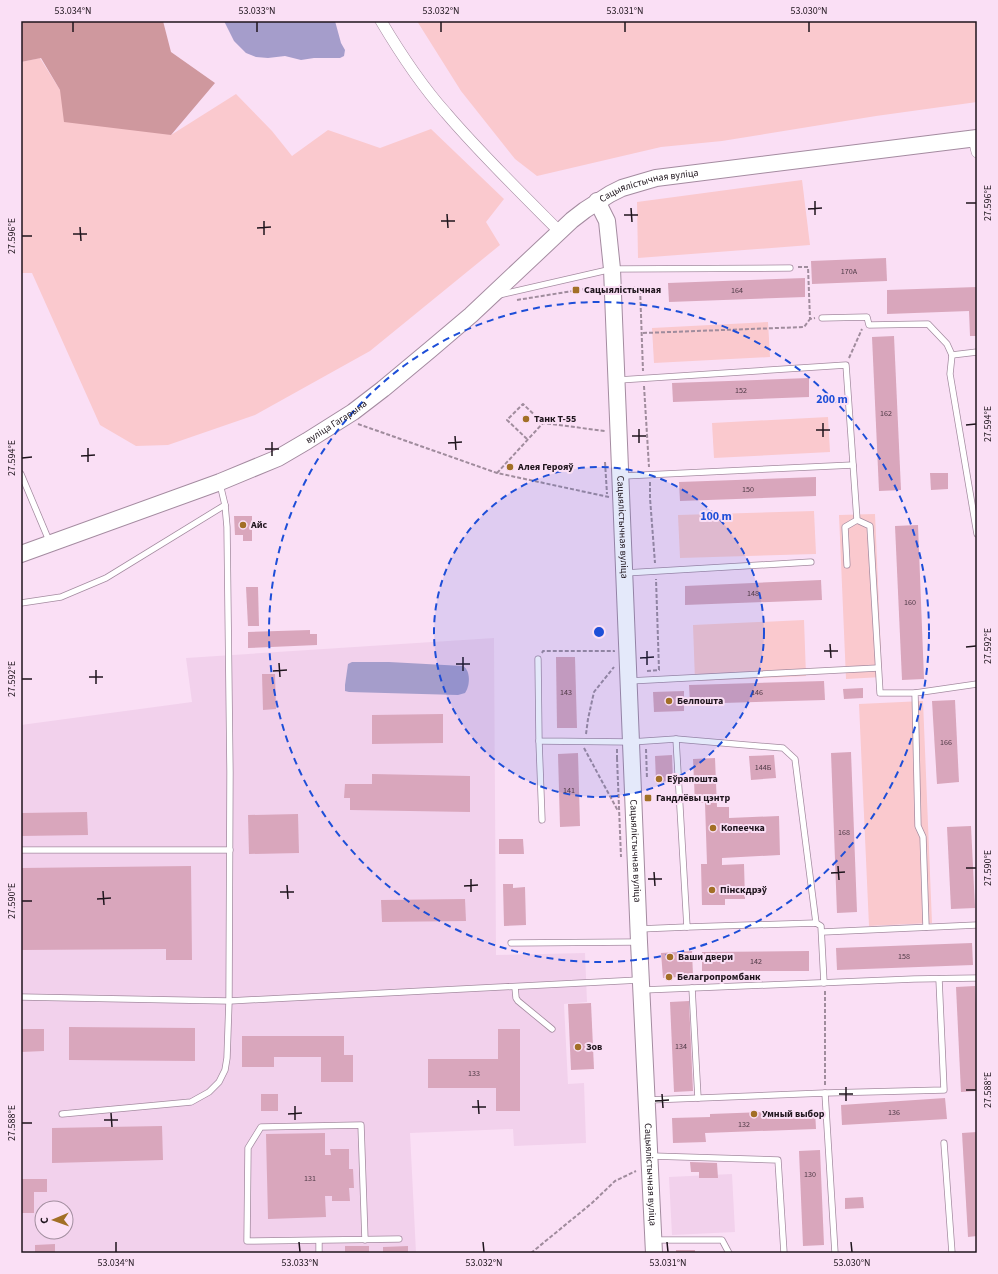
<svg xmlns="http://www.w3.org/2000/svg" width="998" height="1274" font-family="'Source Sans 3',sans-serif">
<rect width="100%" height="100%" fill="#fadff5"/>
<g fill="#f2d1ec" fill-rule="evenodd">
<path d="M494 638 496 955 585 953 587 1002 564 1004 568 1084 584 1083 586 1143 514 1146 513 1129 410 1133 416 1253H21V725L192 702 186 658ZM42 1208H66V1232H42Z"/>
<polygon points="732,1174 735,1232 672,1235 669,1177"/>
</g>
<g fill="#fac9ce">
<polygon points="417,21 977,21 977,102 876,116 722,141 661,147 537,176 515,159 461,91"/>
<polygon points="40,58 60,90 171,135 236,94 272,131 292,156 328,130 380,148 431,129 504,199 486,222 500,245 370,351 255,415 168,445 136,446 100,425 32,273 21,273 21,62"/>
<polygon points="802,180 810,245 638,258 637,202"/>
<polygon points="768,322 770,357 654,363 652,328"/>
<polygon points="828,417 830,452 714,458 712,423"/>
<polygon points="814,511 816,554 680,558 678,515"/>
<polygon points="875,514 882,677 846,679 839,515"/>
<polygon points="804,620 806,676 695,681 693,625"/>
<polygon points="923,701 932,923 869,926 859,704"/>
</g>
<polygon fill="#cf989e" points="21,21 163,21 171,52 215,83 171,135 64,122 60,90 41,58 21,62"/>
<g fill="#a59dcb">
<polygon points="224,21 335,21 341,43 345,50 344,56 340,58 314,58 301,60 285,56 268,58 256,57 246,53 234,41"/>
<path d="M352 662H389L463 666C471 671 470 686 465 693L458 695 349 692 345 691V685L348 664Z"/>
</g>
<g fill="#d9a6bc">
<polygon points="886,258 887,281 812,284 811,261"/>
<polygon points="805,278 805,297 669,302 668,283"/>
<polygon points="977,287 977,336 970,336 969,311 887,314 887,290"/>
<polygon points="894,336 901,490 879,491 872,337"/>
<polygon points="809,378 809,397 673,402 672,383"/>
<polygon points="930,473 948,473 948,489 931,490"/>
<polygon points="816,477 816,496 680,501 679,482"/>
<polygon points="234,516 252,516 252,541 243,541 243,535 235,535"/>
<polygon points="918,525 924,679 902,680 895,526"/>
<polygon points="821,580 822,600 685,605 685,586"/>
<polygon points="246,587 258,587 259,626 248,626"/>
<polygon points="310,630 310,634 317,634 317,645 248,648 248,632"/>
<polygon points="556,657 575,657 577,728 557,728"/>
<polygon points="262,674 275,674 276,709 263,710"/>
<polygon points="824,681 825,700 690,704 689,685"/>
<polygon points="863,688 863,698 844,699 843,689"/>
<polygon points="684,691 684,711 654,712 653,692"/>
<polygon points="955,700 959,782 937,784 932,701"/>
<polygon points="443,714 443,743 372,744 372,715"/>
<polygon points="851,752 857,912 837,913 831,753"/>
<polygon points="578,753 580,826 560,827 558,754"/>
<polygon points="672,755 673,781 656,782 655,756"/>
<polygon points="774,755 776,778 751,780 749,756"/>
<polygon points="715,758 717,807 729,807 729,818 779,816 780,855 722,858 722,865 744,864 745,899 725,899 725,905 702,905 701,864 707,864 705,803 695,803 693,759"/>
<polygon points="372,774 470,776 470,812 350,810 350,798 344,798 345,784 372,784"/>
<polygon points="87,812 88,835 21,836 21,813"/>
<polygon points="298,814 299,853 249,854 248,815"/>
<polygon points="971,826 975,908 951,909 947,827"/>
<polygon points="499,839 523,839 524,854 499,854"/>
<polygon points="191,866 192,960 166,960 166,949 21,950 21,868"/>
<polygon points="503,884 513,884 513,888 525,887 526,925 504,926"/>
<polygon points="465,899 466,921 382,922 381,900"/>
<polygon points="972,943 973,965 837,970 836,948"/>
<polygon points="692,951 693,976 663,978 661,953"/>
<polygon points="809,951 809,971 702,971 702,952"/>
<polygon points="975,986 977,1023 977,1091 961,1092 956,987"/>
<polygon points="689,1001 693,1091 674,1092 670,1002"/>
<polygon points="591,1003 594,1069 571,1070 568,1004"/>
<polygon points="69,1027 195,1028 195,1061 69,1060"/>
<polygon points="21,1029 44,1029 44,1051 21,1052"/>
<polygon points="498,1029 520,1029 520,1111 496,1111 496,1088 428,1088 428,1059 498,1059"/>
<polygon points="242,1036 344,1036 344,1055 353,1055 353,1082 321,1082 321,1057 274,1057 274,1067 242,1067"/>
<rect x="261" y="1094" width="17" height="17"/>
<polygon points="945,1098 947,1119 842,1125 841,1105"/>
<polygon points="815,1110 816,1129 705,1133 706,1142 673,1143 672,1118 710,1117 710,1114"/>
<polygon points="162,1126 163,1160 52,1163 52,1128"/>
<polygon points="977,1132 977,1236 968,1237 962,1133"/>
<polygon points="325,1133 325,1155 331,1155 330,1149 349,1149 349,1169 353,1169 354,1188 349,1188 350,1201 332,1201 332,1196 325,1196 326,1217 268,1219 266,1134"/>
<polygon points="820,1150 824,1245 803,1246 799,1151"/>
<polygon points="690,1162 717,1163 718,1178 699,1178 699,1172 691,1172"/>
<polygon points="21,1179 47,1179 47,1192 34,1192 34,1213 21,1213"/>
<polygon points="863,1197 864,1208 845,1209 845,1198"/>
<polygon points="55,1244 55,1253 35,1253 35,1245"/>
<rect x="345" y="1246" width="24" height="7"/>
<polygon points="408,1246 408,1253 383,1253 383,1247"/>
<rect x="676" y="1250" width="19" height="3"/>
</g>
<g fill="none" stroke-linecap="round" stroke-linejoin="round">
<defs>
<g id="lane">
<polyline points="499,295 612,269 790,268"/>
<polyline points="822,318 867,317 869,325 928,324 947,344 952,355"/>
<polyline points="977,352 952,355 950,374 977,534"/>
<polyline points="619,380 846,365 857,520 870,526 880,693 915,693"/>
<polyline points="21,474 50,543"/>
<polyline points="623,476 853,465"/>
<polyline points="847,565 845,527 857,520"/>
<polyline points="625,573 811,562"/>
<polyline points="21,603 61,597 106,578 225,505"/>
<polyline points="538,659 539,741 631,742 676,739 687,927 816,923 821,926 824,983"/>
<polyline points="629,681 878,668"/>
<polyline points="676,739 783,748 795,759 816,923"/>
<polyline points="539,741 542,820"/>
<polyline points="21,850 230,850"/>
<polyline points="926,927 923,837 918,826 915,693 977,684"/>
<polyline points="639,929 687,927"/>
<polyline points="822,932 977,925"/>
<polyline points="511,943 637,942"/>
<polyline points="515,987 516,998 518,1001 552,1029"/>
<polyline points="692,988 698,1098"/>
<polyline points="643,990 914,979 977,978"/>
<polyline points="21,997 229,1001 639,980"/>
<polyline points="825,1093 944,1090 939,979"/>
<polyline points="649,1100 825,1093 835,1253"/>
<polyline points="62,1114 191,1102 209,1092 219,1082 225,1070 227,1058 229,1001 230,772 227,527 225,505 220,484"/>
<polyline points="944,1143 952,1253"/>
<polyline points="652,1156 778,1160 784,1253"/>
<polyline points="365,1240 361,1125 261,1127 248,1148 247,1241 399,1239"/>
<polyline points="655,1240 722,1240 729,1253"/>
<polyline points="319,1253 319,1241"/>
</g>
<g id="street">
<path d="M381 21C400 53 421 85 446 113 481 154 521 193 560 232"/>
<polyline points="974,139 977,152"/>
</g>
<g id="secondary">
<path id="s1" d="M597 201 607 221 612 269 639 942 654 1253"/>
<path id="s2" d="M21 554 220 482 278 458 307 441 353 412 383 389 431 349 471 315 572 220 585 210 610 194 622 188 656 178 977 138"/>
</g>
</defs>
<use href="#lane" stroke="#a48ba0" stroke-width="7"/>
<use href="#street" stroke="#a48ba0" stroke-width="12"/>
<use href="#secondary" stroke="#a48ba0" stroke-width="18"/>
<g stroke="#a08c9d" stroke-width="2" stroke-dasharray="4 2" stroke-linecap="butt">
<polyline points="798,267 808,267 810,319 815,318"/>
<polyline points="625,287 640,287 643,371"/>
<polyline points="517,300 585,289 599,288"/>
<polyline points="643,333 804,327 810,319"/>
<polyline points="849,358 862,329"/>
<polyline points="644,386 649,467"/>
<polyline points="358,424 497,473 609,497"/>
<polyline points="527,439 507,420 523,404 543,423"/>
<polyline points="605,462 607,494"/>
<polyline points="497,473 543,423 605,431 605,430"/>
<polyline points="650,482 650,498 655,563"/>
<polyline points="542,653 543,651 614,651 614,652"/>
<polyline points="647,671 659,670 656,579"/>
<polyline points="586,734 588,719 594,692 614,667"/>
<polyline points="584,748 618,811"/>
<polyline points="617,749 617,758"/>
<polyline points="646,749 647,779"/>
<polyline points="617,758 621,857"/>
<polyline points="825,991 825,1086"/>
<polyline points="531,1253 592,1203 615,1181 636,1171"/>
</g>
<use href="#lane" stroke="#fff" stroke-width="5.5"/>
<use href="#street" stroke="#fff" stroke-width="11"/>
<use href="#secondary" stroke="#fff" stroke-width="16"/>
</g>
<path fill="none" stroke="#1f151d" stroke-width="1.5" d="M73 22V32M257 22V32M441 22V32M625 22V32M809 22V32M815 201V215M966 203H976M631 208 632 222M808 209 822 208M447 214 448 228M624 215H638M264 221V235M441 221H455M80 227 81 241M257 228 271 227M73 234H87M22 236H32M823 423V437M966 425 976 424M639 429V443M816 430H830M455 436 456 450M632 436H646M272 442V456M448 443 462 442M88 448V462M265 449H279M81 456 95 455M22 458 32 457M830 644 831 658M966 647 976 646M647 651V665M824 651H838M463 657V671M640 658 654 657M279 663 280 677M456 664H470M96 670V684M273 671 287 670M89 677H103M22 679H32M838 866 839 880M966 868H976M654 872 655 886M831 873 845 872M471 879V892M648 879H662M287 885 288 899M464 886 478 885M103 891 104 905M280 892H294M97 899 111 898M22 901H32M846 1087V1101M966 1090H976M662 1094 663 1108M839 1094H853M478 1100 479 1114M655 1101 669 1100M295 1106V1120M472 1107H486M111 1113 112 1127M288 1114 302 1113M104 1120H118M22 1123H32M116 1242V1252M299 1242 300 1252M483 1242 484 1252M667 1242 668 1252M851 1242 852 1252"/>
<circle cx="599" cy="632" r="165" fill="#1d4ed8" fill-opacity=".12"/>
<g fill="none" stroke="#1d4ed8" stroke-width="2" stroke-dasharray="7 5">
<circle cx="599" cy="632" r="165"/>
<circle cx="599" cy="632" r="330"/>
</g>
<g fill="#a26f26" stroke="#fadff5" stroke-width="1.5">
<rect x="572" y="286" width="8" height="8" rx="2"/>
<circle cx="526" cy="419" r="4"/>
<circle cx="510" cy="467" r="4"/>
<circle cx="243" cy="525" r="4"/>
<circle cx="669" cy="701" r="4"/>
<circle cx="659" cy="779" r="4"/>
<rect x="644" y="794" width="8" height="8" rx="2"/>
<circle cx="713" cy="828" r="4"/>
<circle cx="712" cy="890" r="4"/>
<circle cx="670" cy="957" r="4"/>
<circle cx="669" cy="977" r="4"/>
<circle cx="578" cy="1047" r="4"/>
<circle cx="754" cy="1114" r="4"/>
</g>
<g text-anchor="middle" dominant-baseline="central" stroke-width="4" stroke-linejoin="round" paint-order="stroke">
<g font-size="8" fill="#4e3945">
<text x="849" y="271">170А</text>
<text x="737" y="290">164</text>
<text x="741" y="390">152</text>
<text x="886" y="413">162</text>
<text x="748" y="489">150</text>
<text x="753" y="593">148</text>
<text x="910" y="602">160</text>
<text x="566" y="692">143</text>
<text x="757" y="692">146</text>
<text x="946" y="742">166</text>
<text x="763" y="767">144Б</text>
<text x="569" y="790">141</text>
<text x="844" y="832">168</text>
<text x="904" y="956">158</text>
<text x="756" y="961">142</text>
<text x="681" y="1046">134</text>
<text x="474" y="1073">133</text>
<text x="894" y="1112">136</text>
<text x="744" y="1124">132</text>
<text x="810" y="1174">130</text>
<text x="310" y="1178">131</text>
</g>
<g font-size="10" fill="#1f151d" stroke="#fadff5">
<text stroke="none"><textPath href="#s2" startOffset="740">Сацыялістычная вуліца</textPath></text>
<text stroke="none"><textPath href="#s2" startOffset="343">вуліца Гагарына</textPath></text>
<text stroke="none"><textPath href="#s1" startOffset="329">Сацыялістычная вуліца</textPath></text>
<text stroke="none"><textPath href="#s1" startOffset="653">Сацыялістычная вуліца</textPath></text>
<text stroke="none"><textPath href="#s1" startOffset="977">Сацыялістычная вуліца</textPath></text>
</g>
<g font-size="10" font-weight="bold" fill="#1f151d" stroke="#fadff5" text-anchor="start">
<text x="584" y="290">Сацыялістычная</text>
<text x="534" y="419">Танк Т-55</text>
<text x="518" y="467">Алея Герояў</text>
<text x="251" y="525">Айс</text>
<text x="677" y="701">Белпошта</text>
<text x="667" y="779">Еўрапошта</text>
<text x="656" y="798">Гандлёвы цэнтр</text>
<text x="721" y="828">Копеечка</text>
<text x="720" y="890">Пінскдрэў</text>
<text x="678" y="957">Ваши двери</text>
<text x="677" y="977">Белагропромбанк</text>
<text x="586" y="1047">Зов</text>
<text x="762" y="1114">Умный выбор</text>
</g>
</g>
<circle cx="599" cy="632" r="6" fill="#1d4ed8" stroke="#fadff5" stroke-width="2"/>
<g font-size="12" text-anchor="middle" font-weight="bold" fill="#1d4ed8" stroke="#fadff5" stroke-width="4" stroke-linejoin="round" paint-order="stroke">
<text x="832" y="403">200 m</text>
<text x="716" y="520">100 m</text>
</g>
<rect width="998" height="1274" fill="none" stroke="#fadff5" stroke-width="44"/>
<g transform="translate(54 1220) rotate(268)"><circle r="19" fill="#fadff5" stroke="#a28e9f"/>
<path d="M0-3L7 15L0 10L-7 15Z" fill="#a26f26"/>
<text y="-6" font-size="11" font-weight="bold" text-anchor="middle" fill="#1f151d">С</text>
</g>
<rect x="22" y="22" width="954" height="1230" fill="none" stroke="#1f151d" stroke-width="1.5"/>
<g font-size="10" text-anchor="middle" fill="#1f151d">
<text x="73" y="14">53.034°N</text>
<text x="257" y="14">53.033°N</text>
<text x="441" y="14">53.032°N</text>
<text x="625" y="14">53.031°N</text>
<text x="809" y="14">53.030°N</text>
<text transform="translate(987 203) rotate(-90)" y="4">27.596°E</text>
<text transform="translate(11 236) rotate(-90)" y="4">27.596°E</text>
<text transform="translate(987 424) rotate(-90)" y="4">27.594°E</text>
<text transform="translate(11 458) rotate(-90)" y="4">27.594°E</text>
<text transform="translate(987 646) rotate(-90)" y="4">27.592°E</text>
<text transform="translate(11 679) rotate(-90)" y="4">27.592°E</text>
<text transform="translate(987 868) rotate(-90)" y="4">27.590°E</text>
<text transform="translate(11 901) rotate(-90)" y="4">27.590°E</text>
<text transform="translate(987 1090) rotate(-90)" y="4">27.588°E</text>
<text transform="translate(11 1123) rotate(-90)" y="4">27.588°E</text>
<text x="116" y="1266">53.034°N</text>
<text x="300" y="1266">53.033°N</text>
<text x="484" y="1266">53.032°N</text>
<text x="668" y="1266">53.031°N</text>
<text x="852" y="1266">53.030°N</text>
</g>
</svg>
